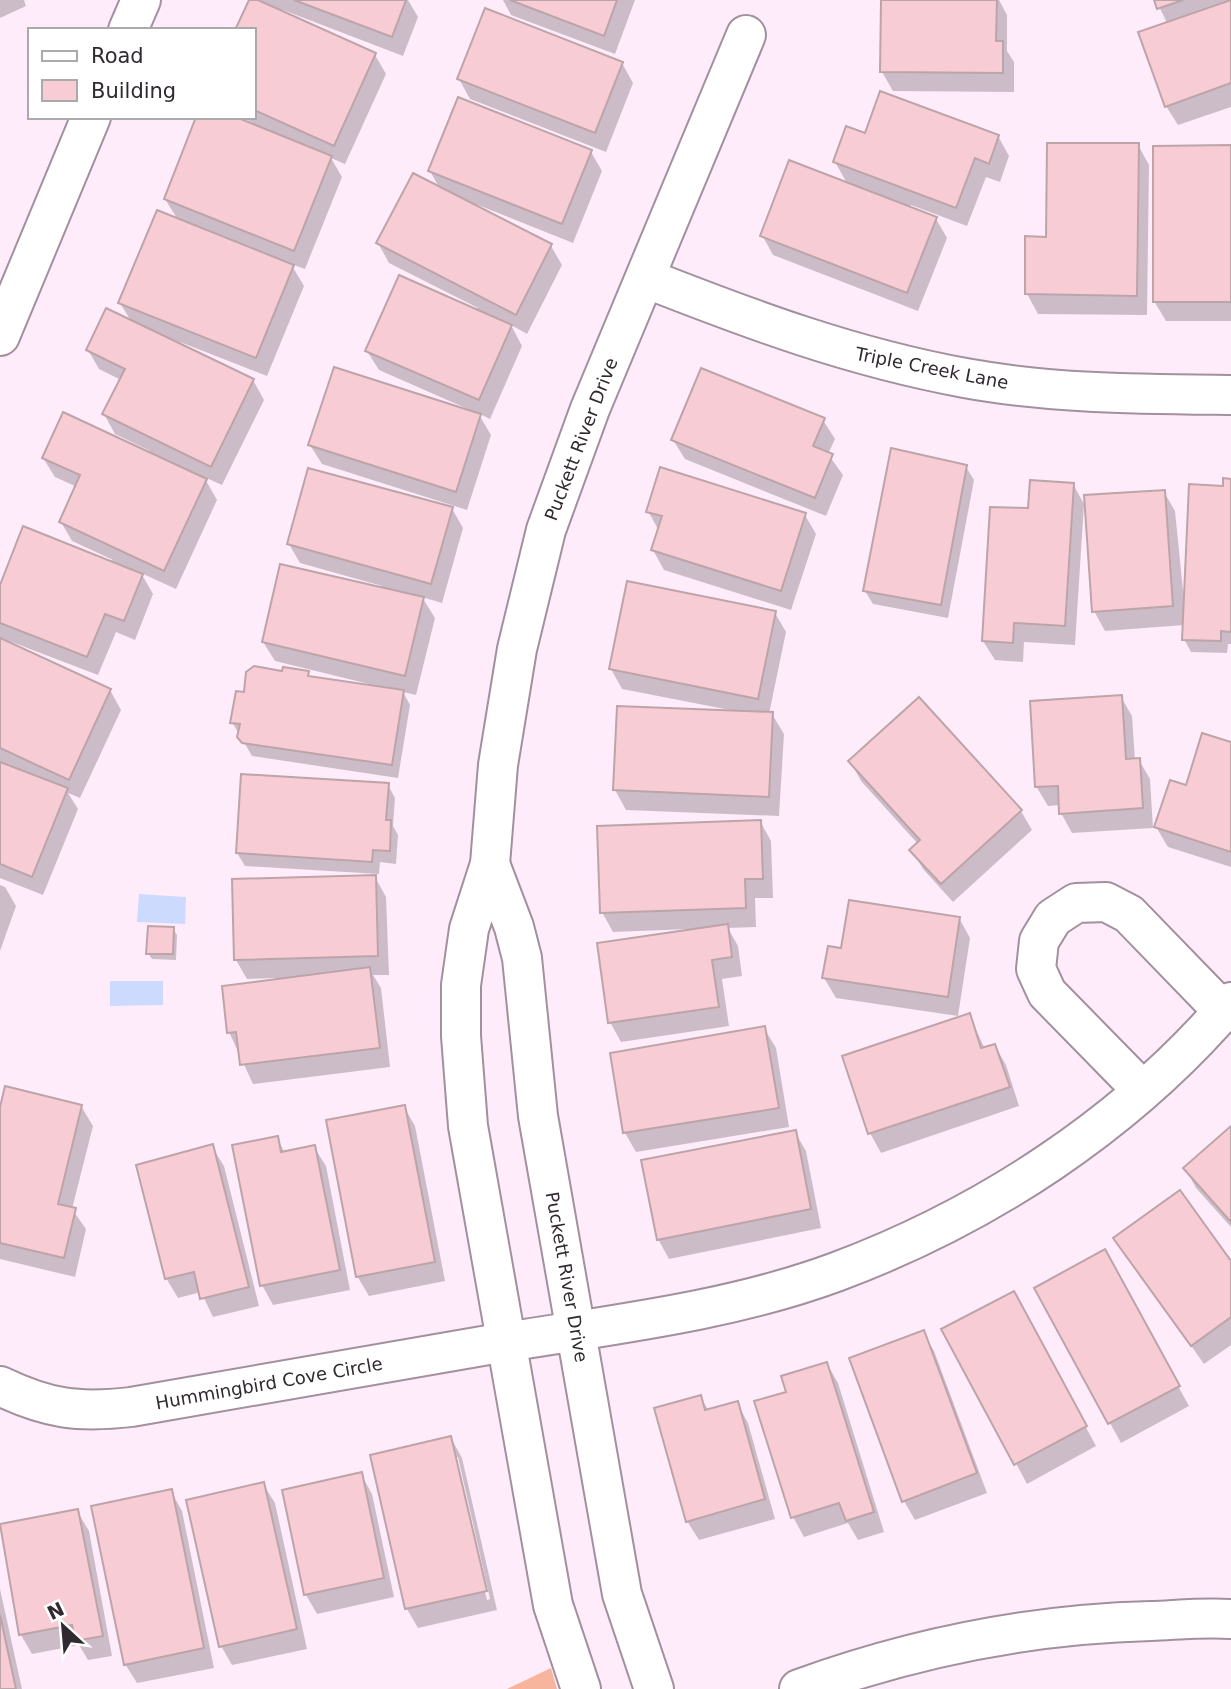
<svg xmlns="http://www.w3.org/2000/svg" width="1231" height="1689" font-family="'DejaVu Sans',sans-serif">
<rect width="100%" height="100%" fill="#ffecfb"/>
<polygon fill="#f8b59e" points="551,1668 557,1689 507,1689"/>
<g fill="#ccdafd">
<polygon points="139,894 186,897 185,924 137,922"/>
<polygon points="110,981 163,981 163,1005 110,1006"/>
</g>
<g fill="#0003" fill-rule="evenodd">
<polygon points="0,0 24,0 26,6 0,18"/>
<polygon points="251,0 263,4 260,0 408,0 418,17 403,56 283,10 281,13 375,55 386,74 345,164 331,158 342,177 305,269 291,264 304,286 267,376 180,342 178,344 253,380 264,400 222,485 204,477 217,500 176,589 141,573 153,594 135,640 116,632 98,675 9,641 8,643 110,690 121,710 80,798 68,793 78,809 43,895 0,878 0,590 113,560 72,541 61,522 77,487 55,477 43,458 149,454 150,451 115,434 104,414 121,380 99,369 88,350 131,321 120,303 178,220 165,199 252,126 253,123 241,117 254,117"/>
<polygon points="503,0 635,0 615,54 511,15"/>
<polygon points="882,0 999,0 1007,15 1007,51 1014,62 1014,92 893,91 882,72"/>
<polygon points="1156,0 1231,0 1231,107 1178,125 1166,106 1167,23"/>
<polygon points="622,63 633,83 606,152 470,99 459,79"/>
<polygon points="866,135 998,136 1009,156 1000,182 986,177 967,226 911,205 909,208 936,219 947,238 918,311 773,255 762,235 848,185 835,162"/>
<polygon points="1138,145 1149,165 1147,315 1038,314 1027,294 1027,238 1047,238"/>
<polygon points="1231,147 1231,321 1166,321 1154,301"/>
<polygon points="591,152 602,171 573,243 478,205 477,208 551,246 562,265 527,334 511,325 522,346 490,419 478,413 491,435 467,510 322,464 310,445 470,410 379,370 367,351 478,308 389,263 378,243 440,189 430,171"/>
<polygon points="823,420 835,439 828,454 843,475 826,516 685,459 673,440"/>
<polygon points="966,467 974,480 948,618 873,604 865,591"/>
<polygon points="1231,481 1231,644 1228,644 1227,653 1191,652 1184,639 1184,625 1105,631 1094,611 1164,492 1175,511 1185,610"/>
<polygon points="1073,484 1084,504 1075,645 1024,642 1023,662 995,660 983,641"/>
<polygon points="450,505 463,528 442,603 422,597 435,618 416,695 403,692 410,705 398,778 252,756 232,722 246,694 283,674 308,673 310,678 369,686 369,684 275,661 263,642 381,589 382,586 300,563 289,544"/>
<polygon points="648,511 805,515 816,534 791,610 664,570 653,550 659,531"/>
<polygon points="775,613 786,632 769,714 772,714 784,734 779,816 626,810 615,790 730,710 622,689 611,669"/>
<polygon points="1121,697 1132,716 1135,760 1139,760 1150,779 1153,828 1072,833 1061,813 1060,805 1048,806 1036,786"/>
<polygon points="919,699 1021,811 1032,830 953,902 923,869 912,850 918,844 861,781 850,761"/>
<polygon points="1231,744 1231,867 1168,847 1156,827 1187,787"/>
<polygon points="388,785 395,798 393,826 398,835 396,864 380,862 379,874 245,866 237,853"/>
<polygon points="760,821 771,841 773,898 755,898 756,927 728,928 738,946 742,976 722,979 729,1026 621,1042 610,1022 689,929 613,932 602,912"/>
<polygon points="375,877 386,897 389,975 373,975 381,988 390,1067 253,1084 229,1032 276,978 247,979 236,960"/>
<polygon points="0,885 5,887 16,906 0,951"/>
<polygon points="959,918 970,938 958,1016 836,998 824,978"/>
<polygon points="173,929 177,935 176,960 152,959 148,953"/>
<polygon points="969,1015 985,1049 995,1046 1006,1065 1019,1106 881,1153 870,1133 844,1057"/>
<polygon points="764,1028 776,1048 789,1127 636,1152 625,1133 612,1054"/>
<polygon points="81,1106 93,1126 72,1209 86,1229 75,1277 0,1259 0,1114"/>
<polygon points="404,1107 415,1126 445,1281 369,1296 357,1276"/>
<polygon points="1231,1128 1231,1227 1196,1188 1185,1168"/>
<polygon points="795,1132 806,1151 821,1228 669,1259 658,1239"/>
<polygon points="277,1138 285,1153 314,1147 326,1166 350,1290 273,1305 262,1285"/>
<polygon points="212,1147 224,1166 259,1306 213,1317 201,1292 178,1298 166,1278"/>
<polygon points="1115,1238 1231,1264 1231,1345 1204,1364"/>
<polygon points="1115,1271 1189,1406 1121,1443 1036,1288"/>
<polygon points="1024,1312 1096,1446 1027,1484 944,1330"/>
<polygon points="923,1332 934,1351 987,1493 915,1520 904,1501"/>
<polygon points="827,1364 838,1383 884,1532 858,1540 848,1523 804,1537 793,1517 788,1393"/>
<polygon points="700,1397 709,1411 737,1403 748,1423 775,1519 699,1540 687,1521"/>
<path d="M451 1438 462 1458 497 1610 418 1628 407 1609ZM454 1457H458L490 1599 487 1600Z"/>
<polygon points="361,1474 372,1494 394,1597 317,1614 306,1595"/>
<polygon points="263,1484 275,1503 307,1649 232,1665 221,1646"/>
<polygon points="171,1491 182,1511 214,1668 137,1683 125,1664"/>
<polygon points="77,1511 89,1531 112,1656 88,1660 79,1645 32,1654 21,1635 0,1526"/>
<polygon points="0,1589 22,1689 0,1689"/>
</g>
<g fill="#f8ccd4" stroke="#bca4a8" stroke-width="2">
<polygon points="249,0 258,0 376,53 334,146 254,110 254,30 235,30"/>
<polygon points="294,0 406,0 392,37"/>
<polygon points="510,0 617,0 604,36"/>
<polygon points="881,0 997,0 996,41 1003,41 1003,73 880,72"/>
<polygon points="1154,0 1183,0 1157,9"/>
<polygon points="1231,0 1231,83 1165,107 1138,32"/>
<polygon points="485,8 623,62 595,133 457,79"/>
<polygon points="880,91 999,135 989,164 975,158 956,208 833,162 846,126 865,133"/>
<polygon points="458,97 592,150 562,224 428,171"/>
<polygon points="196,117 236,117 332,156 294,251 164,199"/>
<polygon points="1047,143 1139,143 1137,296 1025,294 1025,236 1046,237"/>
<polygon points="1231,145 1231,302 1153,302 1153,146"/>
<polygon points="789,160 937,217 907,293 760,236"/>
<polygon points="413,173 552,244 516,315 376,243"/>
<polygon points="157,210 294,265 256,358 118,303"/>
<polygon points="399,275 512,325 479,400 365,351"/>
<polygon points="106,308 254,379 211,467 102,414 125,369 86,350"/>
<polygon points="334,367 481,414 456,492 308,445"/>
<polygon points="701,368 825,418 813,446 833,454 815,498 671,440"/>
<polygon points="63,412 207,479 164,571 59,522 80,475 42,458"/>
<polygon points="891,448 967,465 941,605 863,591"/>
<polygon points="660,467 806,513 781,591 651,550 662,516 646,512"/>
<polygon points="308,468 453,507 431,584 287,544"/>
<polygon points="1223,478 1231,479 1231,632 1221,631 1221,641 1182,640 1189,484 1223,486"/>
<polygon points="1030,480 1074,483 1065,626 1014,623 1013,643 982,641 990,507 1028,508"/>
<polygon points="1165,490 1173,606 1092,612 1084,495"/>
<polygon points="23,526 143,574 124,621 105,614 87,657 0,623 0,585"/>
<polygon points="280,564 424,597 405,676 262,642"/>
<polygon points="627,581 776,611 758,699 609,669"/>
<polygon points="0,638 111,689 69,780 0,748"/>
<polygon points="254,666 282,671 283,667 309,671 308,676 404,690 392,765 242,743 237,737 240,724 230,723 236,691 244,692 246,672"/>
<polygon points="1122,695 1126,759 1140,758 1143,808 1059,814 1058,786 1035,787 1030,701"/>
<polygon points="919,697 1022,810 941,884 909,850 920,840 848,761"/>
<polygon points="617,706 773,712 769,797 613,790"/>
<polygon points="1202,733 1231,742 1231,852 1154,827 1170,780 1186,785"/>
<polygon points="0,762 68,788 32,877 0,864"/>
<polygon points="241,774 389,783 386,820 391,820 390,851 373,850 372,862 236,853"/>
<polygon points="761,820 763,879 745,879 746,908 600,913 597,826"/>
<polygon points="376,875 378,956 234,960 232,879"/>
<polygon points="849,900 960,917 948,997 822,978 828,946 841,948"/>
<polygon points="728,924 732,957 712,960 719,1007 608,1023 597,943"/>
<polygon points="148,926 174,927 173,954 146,954"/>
<polygon points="370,967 380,1048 240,1065 236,1032 227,1033 222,986"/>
<polygon points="970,1013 981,1048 995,1044 1010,1087 868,1134 842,1056"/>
<polygon points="765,1026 779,1108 623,1133 610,1053"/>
<polygon points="5,1086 82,1105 58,1204 76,1208 64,1258 0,1243 0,1107"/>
<polygon points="405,1105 435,1262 356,1277 326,1120"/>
<polygon points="1231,1126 1231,1222 1183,1168"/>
<polygon points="796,1130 811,1209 657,1240 641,1160"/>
<polygon points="278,1136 281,1152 315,1145 340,1270 260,1286 232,1145"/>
<polygon points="213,1144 249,1287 200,1299 194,1272 165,1279 136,1165"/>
<polygon points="1180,1190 1231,1261 1231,1317 1191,1346 1113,1238"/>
<polygon points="1105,1249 1180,1386 1108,1424 1034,1288"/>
<polygon points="1014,1291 1087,1426 1014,1465 941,1329"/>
<polygon points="924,1330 977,1473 902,1502 849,1358"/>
<polygon points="827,1362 874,1512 846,1521 839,1503 791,1518 754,1401 786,1392 781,1376"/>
<polygon points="701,1395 705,1410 738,1401 765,1499 686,1522 654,1408"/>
<polygon points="451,1436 487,1591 405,1609 370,1455"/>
<polygon points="362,1472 384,1578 304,1595 282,1490"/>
<polygon points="264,1482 297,1629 219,1647 186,1500"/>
<polygon points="172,1489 204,1648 124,1665 91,1506"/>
<polygon points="78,1509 103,1636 75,1641 72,1625 19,1635 0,1524"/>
<polygon points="0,1615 16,1689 0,1689"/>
</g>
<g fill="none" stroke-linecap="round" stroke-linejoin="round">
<defs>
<g id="minor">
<polyline points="128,30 141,0"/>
<path d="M645 278C752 320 851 357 965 378 1053 394 1142 394 1231 395"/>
<polyline points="0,336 91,117"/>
<polyline points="490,864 514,927 522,958 538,1116 622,1594 654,1689"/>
<polyline points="1142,1090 1047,993 1036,969 1039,941 1053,918 1076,903 1106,902 1129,914 1223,1011"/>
<path d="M0 1386C48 1409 78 1413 131 1407 252 1386 373 1365 494 1344 608 1325 728 1312 836 1272 986 1216 1127 1124 1231 1002"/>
<polyline points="581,1689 553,1605 468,1126 461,1036 461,985 469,929 490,864 498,765 517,649 546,530 590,409 746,35"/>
<path d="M799 1689C912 1648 1030 1624 1151 1621 1177 1620 1205 1617 1231 1619"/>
</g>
</defs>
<use href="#minor" stroke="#a2909e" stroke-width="42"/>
<use href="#minor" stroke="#fff" stroke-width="38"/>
</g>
<g text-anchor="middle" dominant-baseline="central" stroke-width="5" stroke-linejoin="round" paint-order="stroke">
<g font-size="18" fill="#30292f" stroke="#fff">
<text transform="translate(932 368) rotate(11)">Triple Creek Lane</text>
<text transform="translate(581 439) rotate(-69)">Puckett River Drive</text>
<text transform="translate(567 1277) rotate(80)">Puckett River Drive</text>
<text transform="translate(269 1383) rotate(-10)">Hummingbird Cove Circle</text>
</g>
</g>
<rect x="28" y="28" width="228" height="91" fill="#ffffff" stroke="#aca9ac" stroke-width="2"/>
<rect x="42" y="51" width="35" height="10" fill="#ffffff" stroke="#aca9ac" stroke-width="2"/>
<text x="91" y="63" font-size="21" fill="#30292f">Road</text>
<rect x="42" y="80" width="35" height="21" fill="#f8ccd4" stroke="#aca9ac" stroke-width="2"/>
<text x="91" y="98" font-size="21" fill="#30292f">Building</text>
<g transform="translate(63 1626) rotate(334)" stroke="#ffffff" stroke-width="5" paint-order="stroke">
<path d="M0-5L12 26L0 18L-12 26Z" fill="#30292f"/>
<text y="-10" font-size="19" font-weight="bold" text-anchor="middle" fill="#30292f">N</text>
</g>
</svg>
